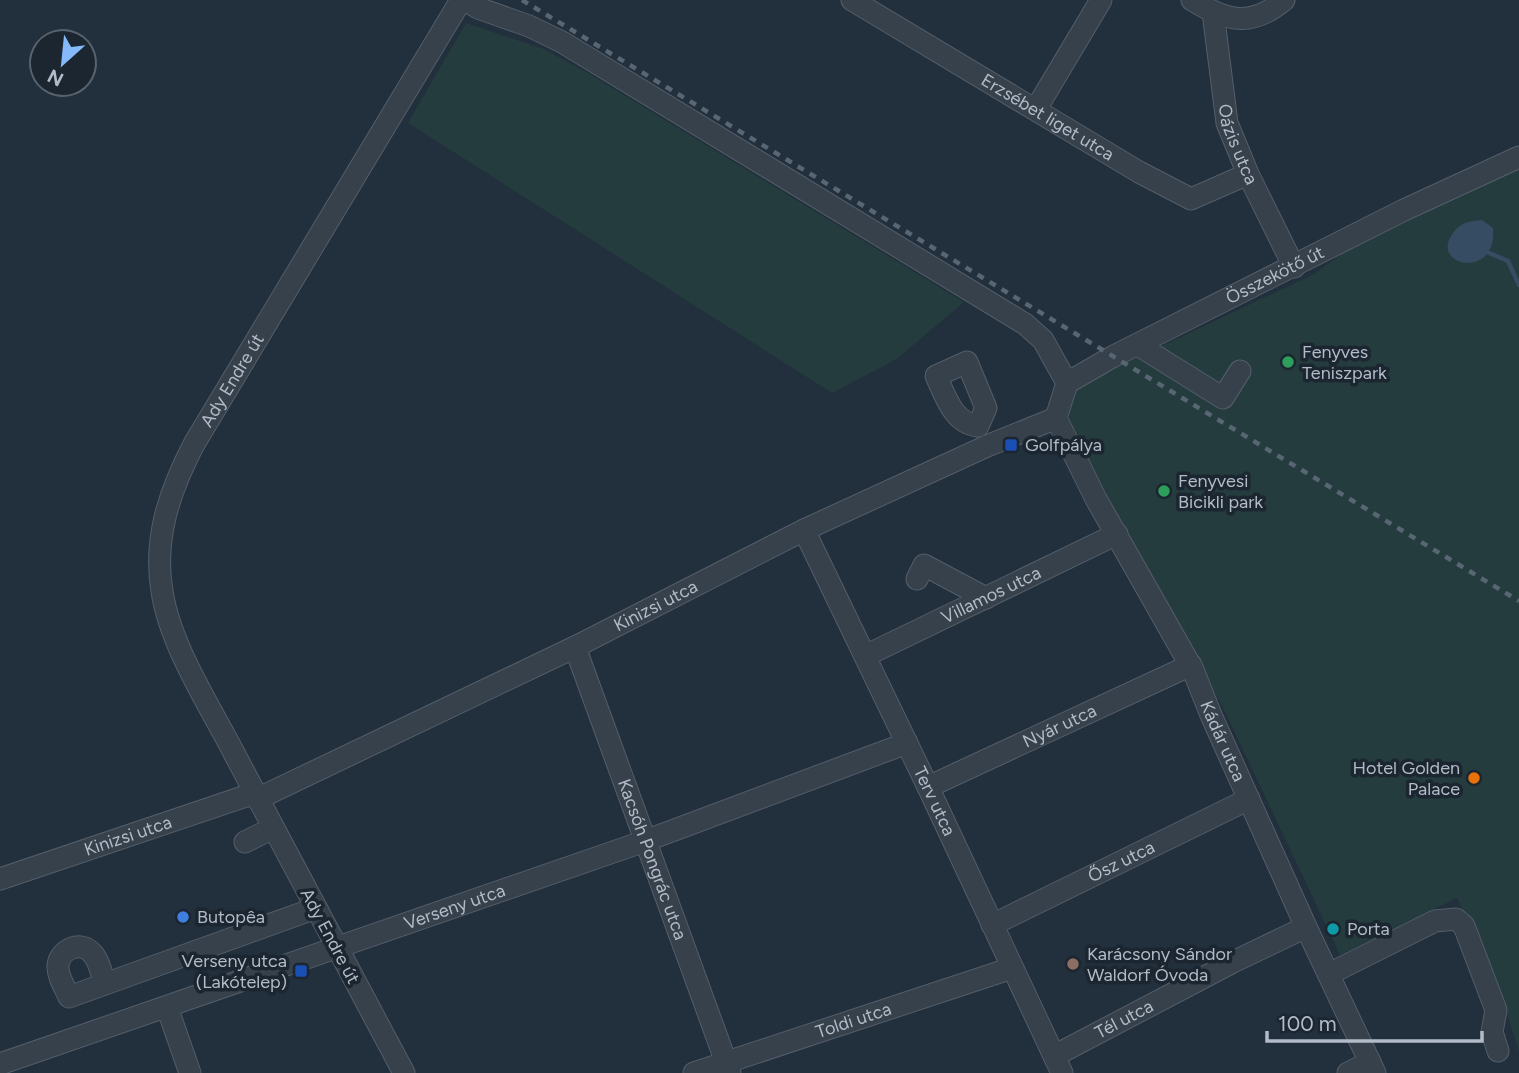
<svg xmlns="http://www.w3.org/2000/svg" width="1519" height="1073" font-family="Figtree,sans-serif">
<rect width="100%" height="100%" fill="#222f3c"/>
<g fill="#243c3d">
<polygon points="466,23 544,49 588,73 964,302 897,359 832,393 408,123"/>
<polygon points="1519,157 1519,1051 1500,993 1457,898 1340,955 1225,712 1071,428 1069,411 1074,392 1089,378 1132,360 1314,274 1404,210"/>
</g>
<path fill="#364c63" d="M1482 220 1493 228C1498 281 1428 266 1453 233 1461 222 1470 221 1482 220Z"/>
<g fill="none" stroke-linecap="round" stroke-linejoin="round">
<polyline stroke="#364c63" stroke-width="4.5" points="1489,253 1508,261 1519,285"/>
<defs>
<g id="minor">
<polyline points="465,0 478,8 529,26 562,42 1025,324 1043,340 1067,383"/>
<path id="s1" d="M852 0 1139 172 1191 199 1248 174"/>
<path d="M1192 0C1226 21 1251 28 1284 0"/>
<path id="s2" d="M1213 12 1227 123 1248 174 1294 267"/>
<polyline points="1036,109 1101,0"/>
<polyline points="1138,345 1223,398 1240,371"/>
<path d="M967 362 986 408 978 426C953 423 946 397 936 376Z"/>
<path id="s3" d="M1056 418 1096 499 1193 670 1211 715 1306 927 1375 1073"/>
<path id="s4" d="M1056 418 1067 383 1112 357 1404 210 1519 157"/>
<path id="s5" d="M804 530 928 787 1062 1073"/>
<polyline points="917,579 924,565 986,598"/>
<path id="s6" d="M575 647 730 1073"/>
<path id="s7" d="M865 656 1117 534"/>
<path id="s8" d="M928 787 1191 665"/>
<path id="s9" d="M257 799 575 647 804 530 987 446 1056 418"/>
<polyline points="245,842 273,828"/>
<path id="s10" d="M0 879 255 793"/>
<path id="s11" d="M992 925 1249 799"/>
<polyline points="1329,974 1435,921 1456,919 1464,926 1496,1010 1492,1032 1498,1051"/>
<path d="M105 984C102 975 99 960 92 953 81 940 60 949 58 965 57 975 65 988 69 997L316 908"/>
<polyline points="167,1007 190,1073"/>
<path id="s12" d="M1054 1056 1233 962 1306 927"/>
<path id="s13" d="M0 1064 645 841 907 743"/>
<path id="s14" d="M404 1073C347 967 291 861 235 755 210 706 170 646 162 591 153 538 170 490 194 444L461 0"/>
<path id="s15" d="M694 1073 1012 968"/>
<polyline points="1348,1073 1370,1062"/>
</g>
</defs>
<use href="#minor" stroke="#545e6a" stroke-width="23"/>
<use href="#minor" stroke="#36414c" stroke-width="21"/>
<polyline stroke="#586573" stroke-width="4.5" stroke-dasharray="7 7" stroke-linecap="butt" points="522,0 1519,601"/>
</g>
<g fill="#2e9e5b" stroke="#1b2631" stroke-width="2.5">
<circle cx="1288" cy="362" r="7"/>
<circle cx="1164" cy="491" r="7"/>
</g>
<g fill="#1a4fb4" stroke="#1b2631" stroke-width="2.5">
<rect x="1004" y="438" width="14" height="14" rx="3.5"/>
<rect x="294" y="964" width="14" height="14" rx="3.5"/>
</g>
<circle fill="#e8710a" stroke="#1b2631" stroke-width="2.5" cx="1474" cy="778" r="7"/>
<circle fill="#3f7fe0" stroke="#1b2631" stroke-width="2.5" cx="183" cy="917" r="7"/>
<circle fill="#0f9aa8" stroke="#1b2631" stroke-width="2.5" cx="1333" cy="929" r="7"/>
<circle fill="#8d6e63" stroke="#1b2631" stroke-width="2.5" cx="1073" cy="964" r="7"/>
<g text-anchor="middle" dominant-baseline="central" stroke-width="7" stroke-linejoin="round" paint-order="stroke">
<g font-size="18" fill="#b2bbc8" stroke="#1b2631">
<text stroke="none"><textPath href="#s1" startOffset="228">Erzsébet liget utca</textPath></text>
<text stroke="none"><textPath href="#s2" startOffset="135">Oázis utca</textPath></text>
<text stroke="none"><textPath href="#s4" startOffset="271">Összekötő út</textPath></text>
<text stroke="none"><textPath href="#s14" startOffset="768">Ady Endre út</textPath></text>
<text stroke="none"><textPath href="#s7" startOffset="140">Villamos utca</textPath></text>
<text stroke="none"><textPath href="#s9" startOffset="443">Kinizsi utca</textPath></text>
<text stroke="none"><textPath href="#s8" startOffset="145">Nyár utca</textPath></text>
<text stroke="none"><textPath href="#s3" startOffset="364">Kádár utca</textPath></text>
<text stroke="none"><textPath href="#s5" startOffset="301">Terv utca</textPath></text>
<text stroke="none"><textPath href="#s10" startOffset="135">Kinizsi utca</textPath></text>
<text stroke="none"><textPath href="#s6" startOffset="226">Kacsóh Pongrác utca</textPath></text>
<text stroke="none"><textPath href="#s11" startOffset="144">Ősz utca</textPath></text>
<text stroke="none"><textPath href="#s13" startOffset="481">Verseny utca</textPath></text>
<text transform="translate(330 936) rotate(62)">Ady Endre út</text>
<text stroke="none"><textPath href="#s15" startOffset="168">Toldi utca</textPath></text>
<text stroke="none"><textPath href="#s12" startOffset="79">Tél utca</textPath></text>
</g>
<g font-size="18" fill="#b2bbc8" stroke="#1b2631" text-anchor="start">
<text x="1302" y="352">Fenyves<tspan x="1302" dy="21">Teniszpark</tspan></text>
<text x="1025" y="445">Golfpálya</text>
<text x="1178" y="481">Fenyvesi<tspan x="1178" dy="21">Bicikli park</tspan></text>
<text x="1460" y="768" text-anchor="end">Hotel Golden<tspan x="1460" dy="21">Palace</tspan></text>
<text x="197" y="917">Butopêa</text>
<text x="1347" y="929">Porta</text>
<text x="1087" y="954">Karácsony Sándor<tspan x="1087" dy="21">Waldorf Óvoda</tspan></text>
<text x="287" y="961" text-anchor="end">Verseny utca<tspan x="287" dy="21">(Lakótelep)</tspan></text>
</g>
</g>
<g transform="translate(63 63) rotate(207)"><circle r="33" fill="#1b2631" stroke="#57626d" stroke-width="2"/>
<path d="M0-5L12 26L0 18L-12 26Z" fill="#85b9f9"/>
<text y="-10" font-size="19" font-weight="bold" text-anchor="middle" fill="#b2bbc8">N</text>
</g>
<path d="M1267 1031v10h215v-10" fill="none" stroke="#b2bbc8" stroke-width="3.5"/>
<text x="1278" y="1031" font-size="21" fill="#b2bbc8" stroke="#1b2631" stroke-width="5" paint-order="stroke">100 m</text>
</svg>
